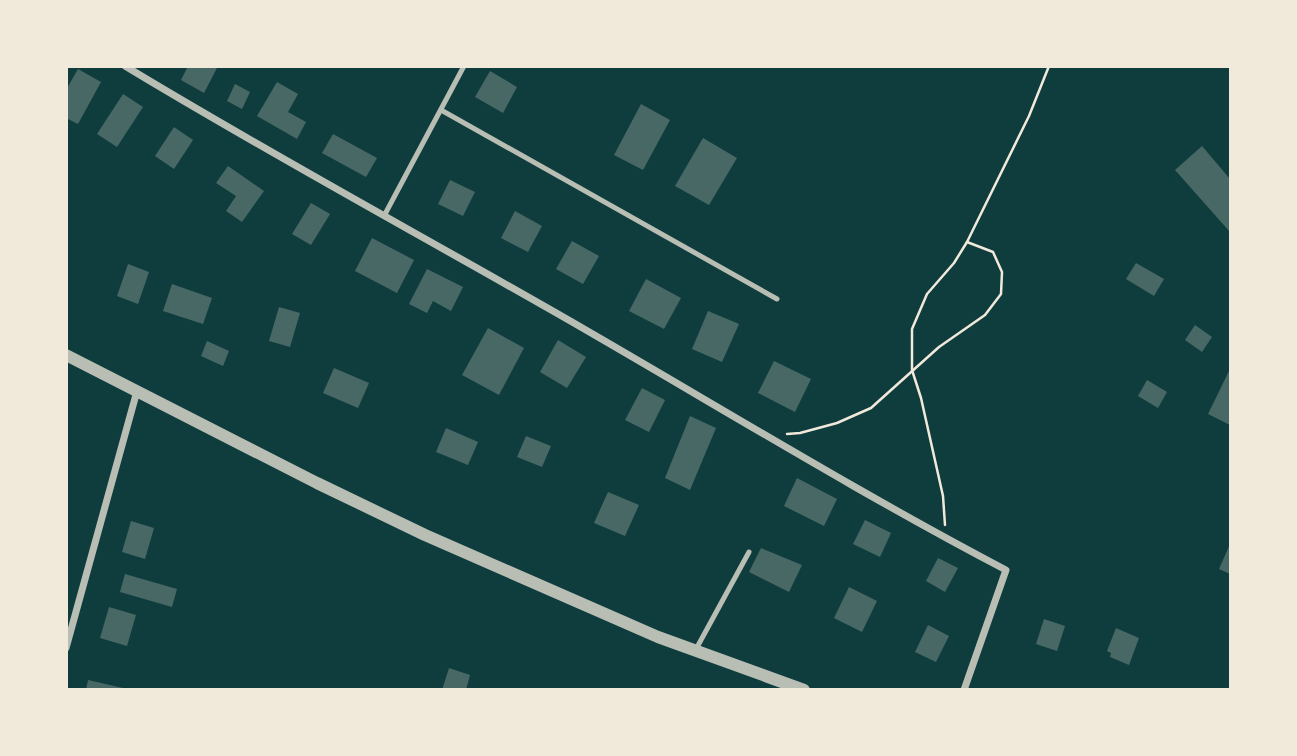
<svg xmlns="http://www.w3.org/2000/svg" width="1297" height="756" font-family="Raleway,sans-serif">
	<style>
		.building { fill: #486865 }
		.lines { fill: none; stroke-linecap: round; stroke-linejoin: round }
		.path { stroke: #f1e9da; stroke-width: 2.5 }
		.service { stroke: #b8beb3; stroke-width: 5 }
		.minor { stroke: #b8beb3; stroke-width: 7 }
		.tertiary { stroke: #b8beb3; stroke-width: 12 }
	</style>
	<rect width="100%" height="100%" fill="#0f3d3e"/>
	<g class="building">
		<path d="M188 66H218L204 93 181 80Z"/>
		<path d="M78 69 101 82 78 124 66 118V90Z"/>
		<path d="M490 71 517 87 503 113 475 97Z"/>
		<path d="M277 82 298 94 288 112 306 122 297 139 257 116Z"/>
		<path d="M235 84 250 92 242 109 227 101Z"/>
		<path d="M123 94 143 107 117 147 97 134Z"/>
		<path d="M641 104 670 120 643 170 614 155Z"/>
		<path d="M174 127 193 140 174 169 155 156Z"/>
		<path d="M333 134 377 158 366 177 322 153Z"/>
		<path d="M703 138 737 158 709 205 675 186Z"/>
		<path d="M1202 146 1230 179V232L1175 170Z"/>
		<path d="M228 166 264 191 242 222 226 211 236 196 216 183Z"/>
		<path d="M450 180 475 192 463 216 438 204Z"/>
		<path d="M311 203 330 214 311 245 292 234Z"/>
		<path d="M515 211 542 226 528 252 501 238Z"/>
		<path d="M372 238 414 260 397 293 355 271Z"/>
		<path d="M572 241 599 256 583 284 556 269Z"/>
		<path d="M1136 263 1164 279 1154 296 1126 279Z"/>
		<path d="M128 264 149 272 138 304 117 296Z"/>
		<path d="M427 269 463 287 451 311 433 301 427 313 409 304Z"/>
		<path d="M646 279 681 298 664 329 629 311Z"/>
		<path d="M172 284 212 298 203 324 163 311Z"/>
		<path d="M279 307 300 313 290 347 269 341Z"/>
		<path d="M708 311 739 324 722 362 692 349Z"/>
		<path d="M1195 325 1212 337 1202 352 1185 340Z"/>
		<path d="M488 328 524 348 499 395 462 375Z"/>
		<path d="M558 340 586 357 567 388 540 372Z"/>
		<path d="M207 341 229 351 223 366 201 356Z"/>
		<path d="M774 361 811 379 795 412 758 393Z"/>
		<path d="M334 368 369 383 358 408 323 393Z"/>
		<path d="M1230 369V425L1208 414Z"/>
		<path d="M1147 380 1167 392 1158 408 1138 396Z"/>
		<path d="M642 388 665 400 649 432 625 420Z"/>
		<path d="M690 416 716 428 690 490 665 478Z"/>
		<path d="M446 428 478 442 468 465 436 452Z"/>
		<path d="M526 436 551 446 542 467 517 457Z"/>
		<path d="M797 478 837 499 824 526 784 506Z"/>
		<path d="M608 492 639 505 625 536 594 523Z"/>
		<path d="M865 520 891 533 880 557 853 544Z"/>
		<path d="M131 521 154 528 145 559 122 552Z"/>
		<path d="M1230 544V574L1219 569Z"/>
		<path d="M761 548 802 565 789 592 749 572Z"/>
		<path d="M938 558 958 568 945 592 926 581Z"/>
		<path d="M125 574 177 589 172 607 120 592Z"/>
		<path d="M849 587 877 601 862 632 834 618Z"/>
		<path d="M109 607 136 615 127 646 100 638Z"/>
		<path d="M1044 619 1065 626 1057 651 1036 644Z"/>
		<path d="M928 625 949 636 936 662 915 652Z"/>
		<path d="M1116 628 1139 638 1129 665 1110 657 1111 653 1107 651Z"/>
		<path d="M449 668 470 675 466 690H442Z"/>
		<path d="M88 680 123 688V690H86Z"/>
	</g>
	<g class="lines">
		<g class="path">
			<path d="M787 434 800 433 837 423 871 408 939 347 985 315 1001 294 1002 272 993 252 967 242 1029 116 1049 66"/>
			<path d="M945 525 943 496 921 398 912 370V329L927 294 954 263 967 242"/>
		</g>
		<g class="service">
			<path d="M441 110 777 299"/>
			<path d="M384 216 464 66"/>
			<path d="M695 651 749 552"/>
		</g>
		<g class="minor">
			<path d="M125 66C275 157 428 239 579 326 721 408 861 494 1006 570L964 690"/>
			<path d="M66 648 137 391"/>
		</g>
		<path class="tertiary" d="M66 355 317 483 425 535 658 637 804 690"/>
	</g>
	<rect width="1297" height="756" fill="none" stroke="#f1e9da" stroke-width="136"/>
</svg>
